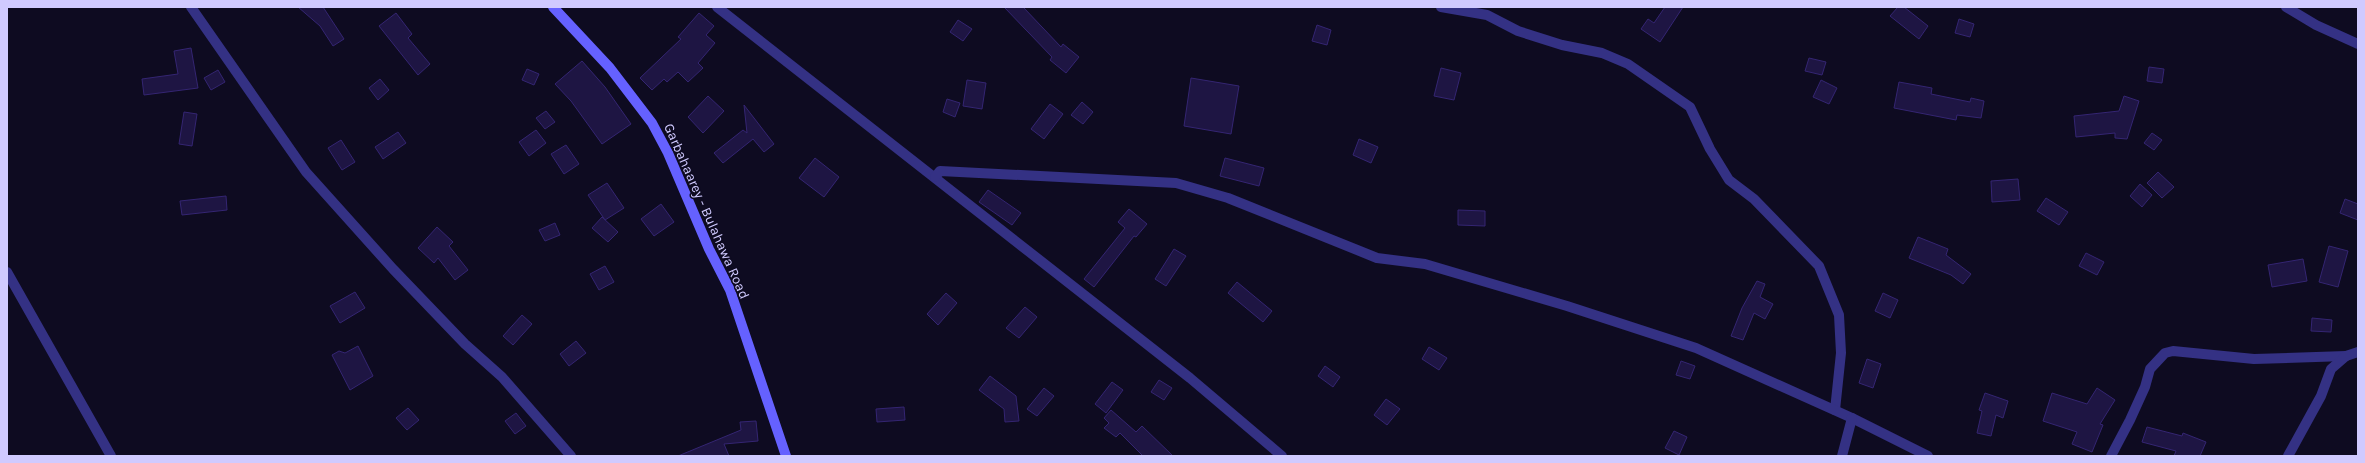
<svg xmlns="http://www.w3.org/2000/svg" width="2365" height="463" font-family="Karla,sans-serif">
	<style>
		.building { fill: #1e1543; stroke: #342572 }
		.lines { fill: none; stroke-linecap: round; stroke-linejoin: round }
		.minor { stroke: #343184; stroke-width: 10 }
		.secondary { stroke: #6561ff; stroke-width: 10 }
		.labels { text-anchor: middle; stroke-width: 3; stroke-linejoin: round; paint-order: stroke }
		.street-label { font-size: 14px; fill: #d0caff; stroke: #0e0b21 }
	</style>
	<rect width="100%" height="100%" fill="#0e0b21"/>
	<g class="building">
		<path d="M298 7H323L344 39 333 46 320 26Z"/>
		<path d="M1004 7H1023L1061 47 1063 44 1079 57 1066 73 1050 60 1052 57Z"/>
		<path d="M1665 7H1683L1660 42 1641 29 1648 19 1654 23Z"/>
		<path d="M1898 7H1904L1928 26 1919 39 1890 16Z"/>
		<path d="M396 13 412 34 408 38 430 64 418 75 379 26Z"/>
		<path d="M699 13 714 26 706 35 715 43 698 63 703 68 688 82 678 72 667 82 664 79 652 90 640 78 681 39 678 37Z"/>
		<path d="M1959 19 1974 24 1970 37 1955 33Z"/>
		<path d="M958 20 972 29 963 41 950 32Z"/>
		<path d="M1317 25 1331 30 1327 45 1312 41Z"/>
		<path d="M191 48 198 88 144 95 142 79 178 74 174 51Z"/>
		<path d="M1809 58 1826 62 1822 75 1805 71Z"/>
		<path d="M582 61 605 87 631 124 602 144 571 101 555 84Z"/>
		<path d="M2149 67 2164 69 2162 83 2147 81Z"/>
		<path d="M1441 68 1461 73 1454 100 1434 96Z"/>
		<path d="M527 69 539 74 534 85 522 80Z"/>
		<path d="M218 70 225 82 211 90 204 78Z"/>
		<path d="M1191 78 1239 86 1231 134 1184 126Z"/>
		<path d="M380 79 389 90 378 100 369 88Z"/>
		<path d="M967 80 986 83 982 109 963 106Z"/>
		<path d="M1821 80 1837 88 1829 104 1813 97Z"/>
		<path d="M1899 82 1932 88 1931 94 1970 102 1971 98 1984 101 1981 118 1957 115 1956 120 1894 108Z"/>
		<path d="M708 96 724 111 703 133 688 117Z"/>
		<path d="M2124 96 2139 101 2127 139 2115 138V133L2076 137 2074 116 2119 111Z"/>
		<path d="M947 99 960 103 955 117 943 112Z"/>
		<path d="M1082 102 1093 112 1083 124 1071 115Z"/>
		<path d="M1050 104 1063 114 1044 139 1031 129Z"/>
		<path d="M744 105 774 144 764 152 753 139 723 163 714 153 743 130 747 133Z"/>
		<path d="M546 111 555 122 545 129 536 118Z"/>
		<path d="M184 112 197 114 192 146 179 144Z"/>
		<path d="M536 130 546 143 529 156 519 142Z"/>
		<path d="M398 132 406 143 383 159 375 147Z"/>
		<path d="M2152 133 2162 140 2154 150 2144 143Z"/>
		<path d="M1359 139 1378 147 1371 163 1353 155Z"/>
		<path d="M341 140 355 162 342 170 328 148Z"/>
		<path d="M566 145 579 164 564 174 551 154Z"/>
		<path d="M815 158 839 177 824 197 799 178Z"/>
		<path d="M1225 158 1264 168 1259 186 1220 176Z"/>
		<path d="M2158 172 2174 187 2162 198 2147 183Z"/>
		<path d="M2018 179 2020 200 1992 202 1991 181Z"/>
		<path d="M607 183 624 208 605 220 588 195Z"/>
		<path d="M2140 184 2152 195 2142 207 2130 196Z"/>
		<path d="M988 190 1021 213 1012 225 979 202Z"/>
		<path d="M226 196 227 210 182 215 180 201Z"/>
		<path d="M2046 198 2068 212 2059 225 2037 211Z"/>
		<path d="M2345 199 2358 204V220L2340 213Z"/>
		<path d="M661 204 674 222 654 236 641 219Z"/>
		<path d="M1129 209 1147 224 1136 237 1134 236 1094 287 1084 279 1125 228 1118 222Z"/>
		<path d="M1458 210 1485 211V226L1458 225Z"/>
		<path d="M602 217 618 232 608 242 592 228Z"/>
		<path d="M555 223 560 235 545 241 539 230Z"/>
		<path d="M437 227 453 242 449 246 468 270 455 280 438 258 434 263 418 248Z"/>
		<path d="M1918 237 1948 249 1946 255 1971 274 1963 284 1951 275 1909 258Z"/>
		<path d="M2329 246 2348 251 2338 287 2319 282Z"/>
		<path d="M1174 249 1186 256 1166 286 1155 279Z"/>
		<path d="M2086 253 2104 262 2097 275 2079 266Z"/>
		<path d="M2303 259 2307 281 2272 287 2268 265Z"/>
		<path d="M605 266 614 282 599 290 590 274Z"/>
		<path d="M1757 281 1765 284 1760 297 1773 304 1765 319 1754 313 1743 340 1731 336 1742 308Z"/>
		<path d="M1237 282 1272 311 1263 322 1228 293Z"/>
		<path d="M355 292 365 308 340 323 330 306Z"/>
		<path d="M946 293 957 303 938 325 927 314Z"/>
		<path d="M1883 293 1898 300 1890 318 1875 311Z"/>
		<path d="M1025 307 1037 317 1019 338 1006 328Z"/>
		<path d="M522 315 532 324 513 345 503 336Z"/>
		<path d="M2312 318 2332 320 2331 332 2311 331Z"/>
		<path d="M576 341 586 353 569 366 560 354Z"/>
		<path d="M358 346 373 376 350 390 332 355 339 351 345 353Z"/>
		<path d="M1429 347 1447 358 1439 370 1422 359Z"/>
		<path d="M1867 359 1881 364 1873 388 1859 383Z"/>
		<path d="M1681 361 1695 366 1690 379 1676 375Z"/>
		<path d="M1325 366 1340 377 1333 387 1318 376Z"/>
		<path d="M990 376 1016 396 1019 421 1005 422 1004 409 979 390Z"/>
		<path d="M1159 380 1172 388 1164 400 1151 392Z"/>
		<path d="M1112 382 1123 390 1106 413 1095 404Z"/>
		<path d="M1044 388 1054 396 1037 416 1027 409Z"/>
		<path d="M2097 388 2115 400 2100 424 2103 425 2092 452 2072 444 2077 432 2043 421 2052 393 2087 404Z"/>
		<path d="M1985 393 2008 401 2003 418 1996 415 1991 436 1977 433 1982 411 1979 410Z"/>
		<path d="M1386 399 1400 409 1387 425 1374 415Z"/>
		<path d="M904 407 905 420 877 422 876 409Z"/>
		<path d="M408 408 419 420 407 430 396 418Z"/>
		<path d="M1111 410 1136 432 1142 426 1173 456H1143L1120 433 1116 437 1104 428 1109 423 1104 418Z"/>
		<path d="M516 413 526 426 515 434 505 421Z"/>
		<path d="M756 421 758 441 724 444 729 456H678L741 430 740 422Z"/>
		<path d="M2147 427 2182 436 2183 433 2206 442 2200 456H2174L2176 451 2142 442Z"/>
		<path d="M1674 431 1687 437 1679 455 1665 448Z"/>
	</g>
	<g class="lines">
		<g class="minor">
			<path d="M191 7 306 172 393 269 465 344 502 377 571 456"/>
			<path d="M717 7 1190 378 1282 456"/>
			<path d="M1441 7 1487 15 1518 31 1562 45 1602 53 1628 64 1690 107 1710 149 1729 180 1754 199 1819 266 1839 315 1841 353 1835 410"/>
			<path d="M2286 7 2316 25 2358 44"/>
			<path d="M935 177 940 171 1176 183 1228 198 1377 258 1425 264 1567 306 1696 348 1852 418 1928 456"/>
			<path d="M7 272 111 456"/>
			<path d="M1842 456 1852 418"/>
			<path d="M2111 456 2130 420 2145 387 2150 369 2165 353 2173 351 2254 359 2346 356"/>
			<path d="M2288 456 2321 396 2331 369 2346 356 2358 352"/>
		</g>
		<path class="secondary" d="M553 7 610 68 652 123 668 153 709 249 730 290 786 456"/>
	</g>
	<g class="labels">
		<g class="street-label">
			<text transform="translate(707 211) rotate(66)" y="5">Garbahaarey - Bulahawa Road</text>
		</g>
	</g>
	<rect width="2365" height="463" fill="none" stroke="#d0caff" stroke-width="16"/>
</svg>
